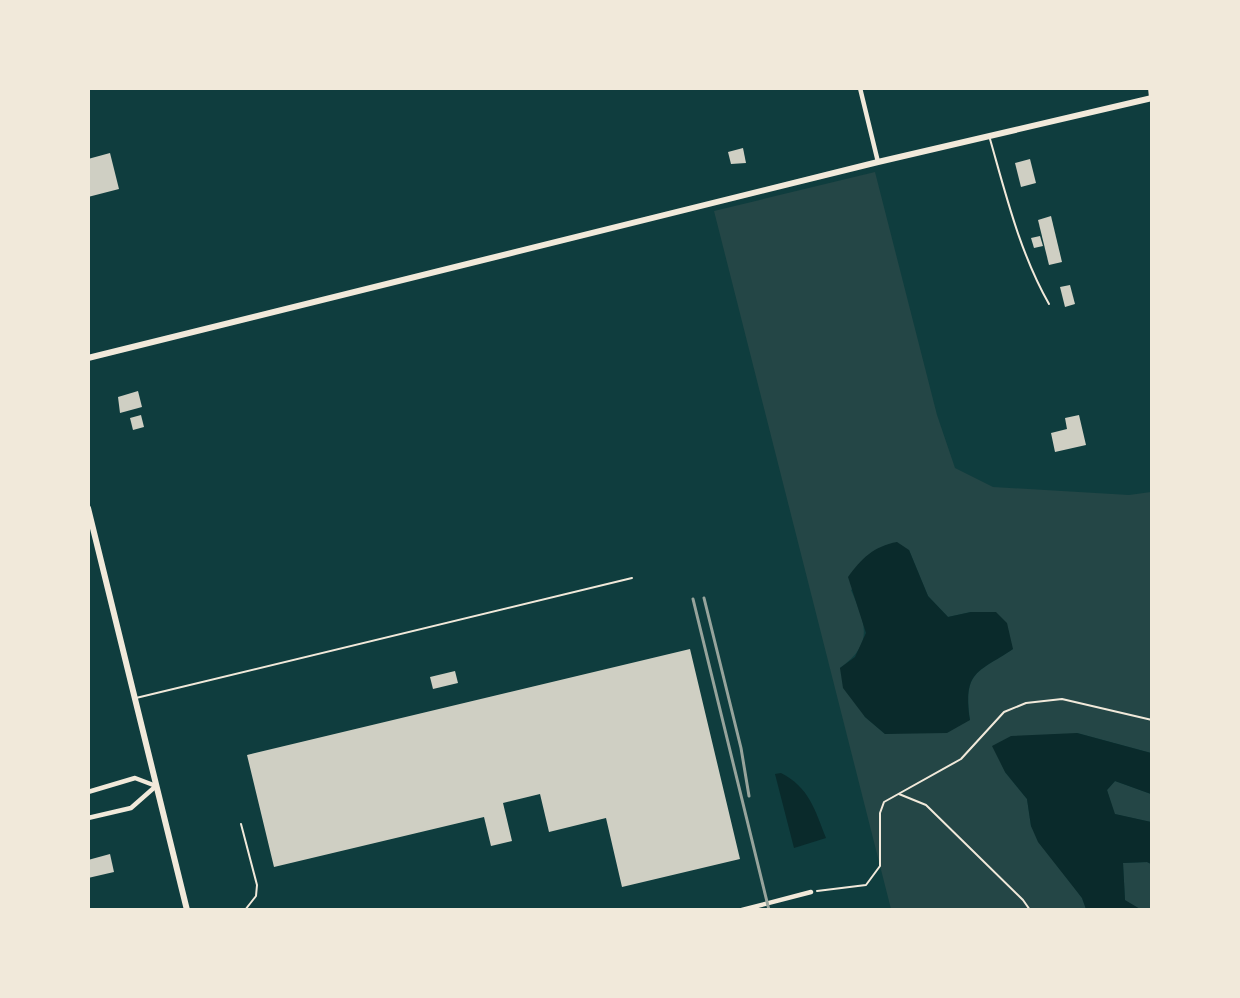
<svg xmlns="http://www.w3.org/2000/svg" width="1240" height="998" font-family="'Alegreya Sans',sans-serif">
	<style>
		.green { fill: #244646; fill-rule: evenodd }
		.water { fill: #0a2a2b }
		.building { fill: #cfcfc3 }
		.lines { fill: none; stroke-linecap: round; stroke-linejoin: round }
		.path { stroke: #f1e9da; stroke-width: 2 }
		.service { stroke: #f1e9da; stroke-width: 2 }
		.minor { stroke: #f1e9da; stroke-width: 4.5 }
		.tertiary { stroke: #f1e9da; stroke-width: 6 }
		.rail { stroke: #97a49c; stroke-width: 3 }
	</style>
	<rect width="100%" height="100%" fill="#0f3d3e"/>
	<g class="green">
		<path d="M875 172 937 415 955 468 993 487 1129 495 1151 492V753L1077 733 1005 772 1027 799 1031 826 1082 898 1086 909H891L714 211ZM909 550 928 596 948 617 971 612 1013 649C977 673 963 671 970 720L910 732 885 734 865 717 840 668C874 644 866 624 851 590Z"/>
		<path d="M1115 781 1151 794V822L1114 814 1107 790Z"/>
		<path d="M1147 862 1151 864V909H1140L1125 901 1123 863Z"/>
	</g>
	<g class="water">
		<path d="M897 542 909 550 928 596 948 617 971 612H996L1007 623 1013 649C977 673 963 671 970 720L947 733 885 734 865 717 843 688 840 668 855 657 866 633 848 577C861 559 874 546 897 542Z"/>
		<path d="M1077 733 1151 753V794L1115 781 1107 790 1115 814 1151 822V864L1147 862 1123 863 1125 900 1140 909H1086L1082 898 1038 842 1031 826 1027 799 1005 772 992 746 1011 736Z"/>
		<path d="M781 773C809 787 815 810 826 838L794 848 775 774Z"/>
	</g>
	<g class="building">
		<path d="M743 148 746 163 731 164 728 152Z"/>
		<path d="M110 153 119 189 88 197V159Z"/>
		<path d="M1030 159 1036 183 1021 187 1015 163Z"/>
		<path d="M1051 216 1062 262 1049 265 1038 220Z"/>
		<path d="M1040 236 1043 246 1034 248 1031 238Z"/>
		<path d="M1070 285 1075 304 1065 307 1060 287Z"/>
		<path d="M138 391 142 407 120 413 118 397Z"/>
		<path d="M141 415 144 427 133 430 130 418Z"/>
		<path d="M1079 415 1086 445 1055 452 1051 433 1067 429 1065 418Z"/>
		<path d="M690 649 740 859 622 887 606 818 549 832 540 794 503 803 512 841 491 846 484 817 274 867 247 755Z"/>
		<path d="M455 671 458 683 433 689 430 677Z"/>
		<path d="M110 854 114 872 88 878V860Z"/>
	</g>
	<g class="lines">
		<g class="path">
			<path d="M899 794 926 805 1023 900 1030 910"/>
			<path d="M817 891 866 885 880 866V813L884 802 961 759 1004 712 1026 703 1062 699 1152 720"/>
		</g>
		<g class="service">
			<path d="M1149 88 1150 98"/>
			<path d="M990 139C1006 195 1020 253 1049 304"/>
			<path d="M136 698 632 578"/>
			<path d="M241 824 257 885 256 896 245 910"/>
		</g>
		<g class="minor">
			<path d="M860 88 878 162"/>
			<path d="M88 792 135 778 156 786 131 808 88 818"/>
			<path d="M742 910 811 892"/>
		</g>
		<g class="tertiary">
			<path d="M88 358 878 162 1152 98"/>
			<path d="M88 508 187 910"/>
		</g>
		<g class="rail">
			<path d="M704 598 741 748 749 796"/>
			<path d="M693 599 769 910"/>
		</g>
	</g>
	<rect width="1240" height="998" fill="none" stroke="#f1e9da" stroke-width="180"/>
</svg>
